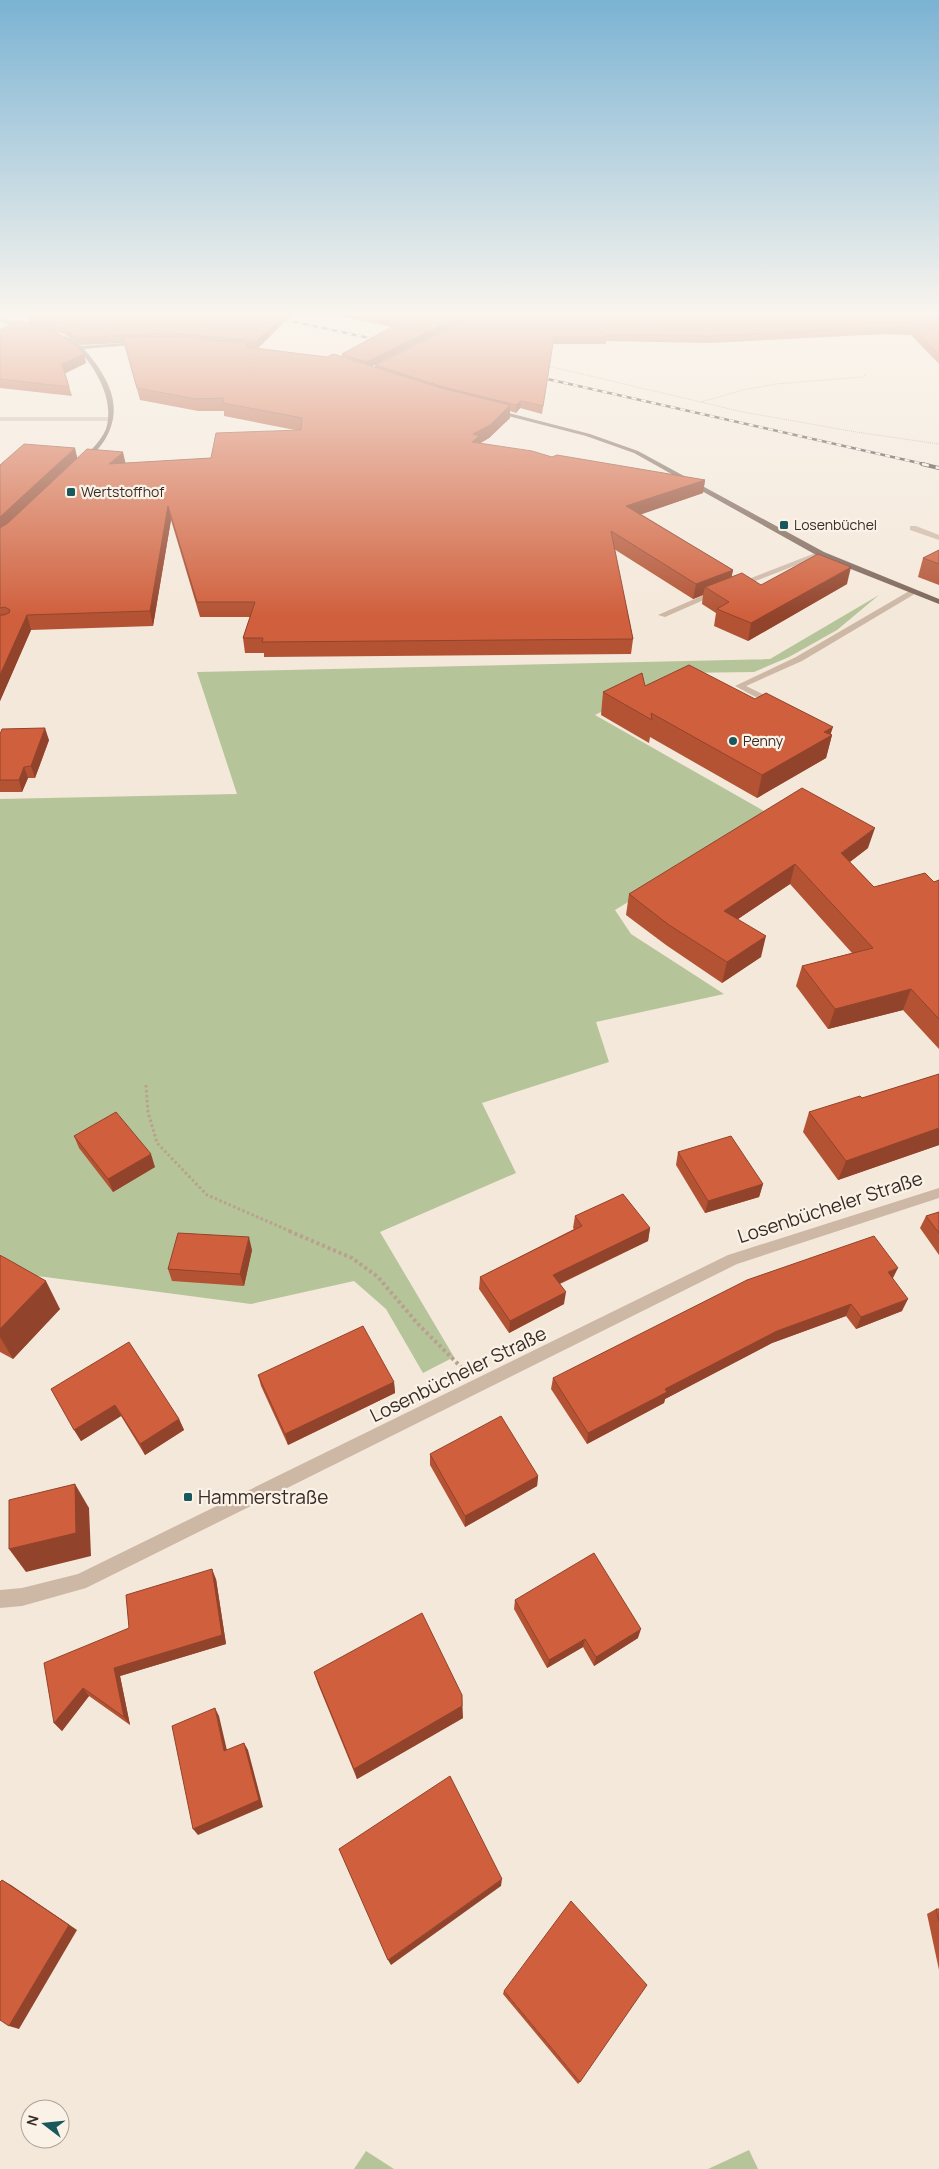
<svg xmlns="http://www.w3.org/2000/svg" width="939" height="2169" font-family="Manrope,sans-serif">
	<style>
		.green { fill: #b6c499 }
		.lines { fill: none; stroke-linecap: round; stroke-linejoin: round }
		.path-far2 { stroke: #b9a18f; stroke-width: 1; stroke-dasharray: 1 1; stroke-linecap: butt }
		.path-far1 { stroke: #b9a18f; stroke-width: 3; stroke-dasharray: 2.5 2.5; stroke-linecap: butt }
		.path { stroke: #b9a18f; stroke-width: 4; stroke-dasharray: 3 3; stroke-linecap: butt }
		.minor { fill: #cdb7a5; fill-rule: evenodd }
		.major { fill: #7b6357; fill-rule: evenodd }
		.rail-far1-casing { stroke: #382c27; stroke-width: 2.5 }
		.rail-casing { stroke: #382c27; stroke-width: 4 }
		.rail-far1 { stroke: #fbf2e7; stroke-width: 2; stroke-dasharray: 5; stroke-linecap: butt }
		.rail { stroke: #fbf2e7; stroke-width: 2.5; stroke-dasharray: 7; stroke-linecap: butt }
		.wall { fill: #b35334 }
		.shaded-wall { fill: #92432b }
		.building { fill: #d0603d; stroke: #92432b }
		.poi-dot { fill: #19595d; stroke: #fbf2e7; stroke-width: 2 }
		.labels { text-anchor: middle; stroke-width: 4.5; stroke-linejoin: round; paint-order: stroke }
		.far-poi-label { font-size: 14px; fill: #382c27; stroke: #fbf2e7; text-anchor: start }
		.near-street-label { font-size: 19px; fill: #382c27; stroke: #fbf2e7 }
		.near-poi-label { font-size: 19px; fill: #382c27; stroke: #fbf2e7; text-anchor: start }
	</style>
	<rect width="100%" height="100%" fill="#f4e8da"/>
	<g class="green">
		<path d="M879 595 837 630 789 657 754 672 679 673 595 715 771 815 615 910 631 934 724 994 596 1022 609 1062 482 1103 516 1173 380 1232 454 1357 423 1373 386 1309 354 1281 251 1304 30 1275 0 1254V799L237 794 197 672 770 659Z"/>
		<path d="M749 2150 758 2169H708Z"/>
		<path d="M366 2151 394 2169H354Z"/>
	</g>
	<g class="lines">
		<g class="path-far2">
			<path d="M548 366 743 412 856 432 939 444"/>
			<path d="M701 402 743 390 776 384 863 377 867 373"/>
		</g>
		<path class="path-far1" d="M146 1085 148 1112 157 1143 207 1195 292 1232"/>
		<path class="path" d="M289 1231 352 1258 378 1277 417 1323 461 1367"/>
		<g class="minor">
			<path d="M15 312H20L15 324H11Z"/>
			<path d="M0 417H111L114 419 111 421H0Z"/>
			<path d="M910 526H916L939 535V540L910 530Z"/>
			<path d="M818 552 825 554 740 587 733 585Z"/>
			<path d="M715 590 722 592 665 617 658 615Z"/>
			<path d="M911 590 918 592 802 661 746 686 771 698V702H765L735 686 796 657Z"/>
			<path d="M939 1188V1198L737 1264 86 1588 22 1606 0 1608V1590L22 1588 78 1574 728 1255Z"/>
		</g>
		<g class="major">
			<path d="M0 318 31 326 32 327 29 329 0 322Z"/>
			<path d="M51 331 72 339 81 346 140 342 143 344 84 349C120 390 127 425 85 463L80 462C89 451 100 443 106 429 116 400 93 360 70 343 64 339 56 337 49 334Z"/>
			<path d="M494 409 590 434 638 451 824 552 939 599V604L818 556 634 453 586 436 492 412Z"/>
		</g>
		<defs>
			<g id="rail-far1">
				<path d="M249 312 383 341"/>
				<path d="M534 376 928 465"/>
			</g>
			<path id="rail" d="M922 464 939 468"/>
		</defs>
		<use href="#rail-far1" class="rail-far1-casing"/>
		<use href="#rail" class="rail-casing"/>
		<use href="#rail-far1" class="rail-far1"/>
		<use href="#rail" class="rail"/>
	</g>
	<g class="wall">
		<path d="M36 312H294L258 348 327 357 342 356V354L392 327 318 312H482L372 366 375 367V365L484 312H939V364L911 335 885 334 710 343 606 341V344H553L542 414 520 408 516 413 510 411V418L489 438 480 443 552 457 705 480 703 493 641 514 733 570 731 577 761 585 847 584 748 641 714 626 716 613 702 604 703 595 693 599 614 549 633 639 631 654 264 657V653H245L243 638 250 617H200L171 520 153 626 31 630 0 701V465L77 458 125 463 211 458 300 431 224 416V411H198L140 400 124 343 80 345 64 334 55 331 86 363 65 373 72 396 0 388V330L29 323 28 317Z"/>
		<path d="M939 550V585L918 577 923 558Z"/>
		<path d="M645 686 755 699 832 735 826 758 757 798 650 737 649 743 601 715 603 692Z"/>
		<path d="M0 734 49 740 35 778H28L22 792H0Z"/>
		<path d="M868 848 850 862 874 887 934 882 939 880V1049L903 1010 828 1029 796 986 802 966 852 953 790 884 738 919 761 957 722 983 666 945 626 915 629 894Z"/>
		<path d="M939 1074V1145L838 1180 803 1132 809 1112 862 1098Z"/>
		<path d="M74 1136 155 1167 113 1192 79 1148Z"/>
		<path d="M678 1152 763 1184 759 1197 705 1213 676 1165Z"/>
		<path d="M939 1212V1255L920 1228 926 1216Z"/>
		<path d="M575 1216 650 1228 648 1241 560 1284 564 1304 509 1333 479 1289 480 1277 574 1229 573 1228Z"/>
		<path d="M252 1250 244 1286 172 1281 168 1269Z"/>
		<path d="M0 1255 60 1309 13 1359 0 1352Z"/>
		<path d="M893 1279 902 1311 856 1329 846 1316 772 1343 665 1399 664 1403 587 1444 551 1389 553 1378Z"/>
		<path d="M258 1375 394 1382 395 1393 288 1445 261 1386Z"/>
		<path d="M51 1389 179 1419 184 1430 145 1455 121 1416 81 1441Z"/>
		<path d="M430 1454 538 1476 537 1486 465 1527 430 1465Z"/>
		<path d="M216 1579 226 1644 120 1676 130 1725 89 1696 62 1731 54 1723 129 1628Z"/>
		<path d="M515 1600 638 1638 594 1666 583 1647 547 1668 514 1609Z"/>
		<path d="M314 1672 463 1718 357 1779 318 1684Z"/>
		<path d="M936 1909H939V1970L927 1914Z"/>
		<path d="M504 1991 580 2082 578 2084 503 1994Z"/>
	</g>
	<g class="shaded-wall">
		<path d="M286 312H294L258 348 257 341Z"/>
		<path d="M468 312H482L366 369V362Z"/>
		<path d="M84 354 86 363 64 374 62 364Z"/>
		<path d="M521 401 520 408 516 413V405Z"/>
		<path d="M510 405V418L489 438 479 444 472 455 473 434Z"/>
		<path d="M75 448 78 461 0 534V517Z"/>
		<path d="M123 452 126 465 109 464Z"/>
		<path d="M705 480 703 493 625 520 626 506Z"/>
		<path d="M168 506 171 520 153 626 150 611Z"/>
		<path d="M851 567 847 584 748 641 751 623Z"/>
		<path d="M733 570 730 585 705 587 703 595 693 599 696 584Z"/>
		<path d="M27 615 31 630 0 701V675Z"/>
		<path d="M833 727 830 736 832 735 826 758 757 798 762 775 824 732Z"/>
		<path d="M45 728 49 740 35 778 31 766Z"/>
		<path d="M24 767 28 778 22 792 19 780Z"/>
		<path d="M875 828 868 848 835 873 841 853Z"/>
		<path d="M795 864 790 884 720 931 724 911Z"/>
		<path d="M766 936 761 957 722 983 727 962Z"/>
		<path d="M911 989 903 1010 828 1029 835 1009Z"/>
		<path d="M939 1128V1145L838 1180 846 1161Z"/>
		<path d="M151 1154 155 1167 113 1192 108 1179Z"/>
		<path d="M763 1184 759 1197 705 1213 708 1201Z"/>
		<path d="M650 1228 648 1241 552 1287 553 1275Z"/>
		<path d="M249 1237 252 1250 244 1286 240 1274Z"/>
		<path d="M898 1268 892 1280 888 1272Z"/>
		<path d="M46 1281 60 1309 13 1359 0 1337V1329Z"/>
		<path d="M566 1292 564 1304 509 1333 510 1321Z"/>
		<path d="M908 1299 902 1311 856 1329 861 1317Z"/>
		<path d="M851 1304 846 1316 772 1343 665 1399 664 1403 587 1444 588 1433 665 1389 777 1331Z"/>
		<path d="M394 1382 395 1393 288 1445 285 1434Z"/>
		<path d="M115 1405 121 1416 81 1441 74 1430Z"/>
		<path d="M179 1419 184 1430 145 1455 140 1444Z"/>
		<path d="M538 1476 537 1486 465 1527V1516Z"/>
		<path d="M75 1484 89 1508 91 1556 26 1572 9 1549Z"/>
		<path d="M212 1569 216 1579 226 1644 120 1676 130 1725 124 1717 114 1668Z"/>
		<path d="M641 1629 638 1638 594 1666 596 1657Z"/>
		<path d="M585 1639 583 1647 547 1668 549 1660Z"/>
		<path d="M83 1688 89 1696 62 1731 54 1723Z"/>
		<path d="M462 1695 463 1718 357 1779 354 1769Z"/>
		<path d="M215 1708 219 1716 229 1759 224 1751Z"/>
		<path d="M244 1743 248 1750 263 1807 198 1835 193 1829Z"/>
		<path d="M502 1879 501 1886 391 1965 388 1960Z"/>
		<path d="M2 1880 11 1885 77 1930 19 2029 9 2026Z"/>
	</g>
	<g class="building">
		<path d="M36 312H286L257 341 169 333 78 338 62 328 28 317Z"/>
		<path d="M352 312H468L366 362 342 354 401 322Z"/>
		<path d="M484 312H939V355L913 328 886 327 711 336 606 335 607 337H554L543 406 521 401 516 405 443 387 375 365Z"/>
		<path d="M18 320 54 331 76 345 84 354 62 364 69 387 0 379V330Z"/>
		<path d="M168 336 249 343 245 347 327 357 333 354 337 355 438 387 510 405 490 425 473 434 479 436 472 442 532 451 552 457 557 455 705 480 626 506 733 570 696 584 611 531 633 639 262 642 263 638H243L255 602H197L168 506 150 611 27 615 0 675V615H4L9 613 10 610 5 607 0 608V528L8 523 87 449 123 452 109 464 211 458 216 433 301 430 302 418 223 403 224 398 196 399 137 388 123 338Z"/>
		<path d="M24 444 75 448 0 517V465Z"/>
		<path d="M939 550V564L923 558Z"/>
		<path d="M818 554 851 567 751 623 717 609 729 602 705 587 742 573 761 585Z"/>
		<path d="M689 665 755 699 766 693 833 727 824 732 832 735 762 775 651 713 652 720 603 692 642 673 645 686Z"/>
		<path d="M45 728 31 766 24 767 19 780H0V734L2 729Z"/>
		<path d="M802 788 875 828 841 853 874 887 925 873 934 882 939 880V1019L911 989 835 1009 802 966 873 948 795 864 724 911 766 936 727 962 669 925 629 894Z"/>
		<path d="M939 1074V1128L846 1161 809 1112 860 1096 862 1098Z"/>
		<path d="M116 1112 151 1154 108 1179 74 1136Z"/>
		<path d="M731 1136 763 1184 708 1201 678 1152Z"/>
		<path d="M623 1194 650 1228 553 1275 566 1292 510 1321 480 1277 582 1226 575 1216Z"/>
		<path d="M939 1212V1233L926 1216Z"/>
		<path d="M178 1233 249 1237 240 1274 168 1269Z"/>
		<path d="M874 1236 898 1268 888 1272 908 1299 861 1317 851 1304 777 1331 665 1389 667 1392 588 1433 553 1378 747 1280Z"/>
		<path d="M0 1255 46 1281 0 1329Z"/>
		<path d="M363 1326 394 1382 285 1434 258 1375Z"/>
		<path d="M129 1342 179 1419 140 1444 115 1405 74 1430 51 1389Z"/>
		<path d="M501 1416 538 1476 465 1516 430 1454Z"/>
		<path d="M75 1484 76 1533 9 1549V1500Z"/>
		<path d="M594 1553 641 1629 596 1657 585 1639 549 1660 515 1600Z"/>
		<path d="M212 1569 222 1635 114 1668 124 1717 83 1688 54 1723 44 1663 129 1628 126 1595Z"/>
		<path d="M422 1613 462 1695V1706L354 1769 314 1672Z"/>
		<path d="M215 1708 224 1751 244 1743 259 1800 193 1829 172 1726Z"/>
		<path d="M450 1776 502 1879 388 1960 339 1849Z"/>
		<path d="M2 1880 69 1925 9 2026 0 2020V1882Z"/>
		<path d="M571 1901 647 1985 580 2082 504 1991Z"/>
		<path d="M936 1909H939V1921Z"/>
	</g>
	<linearGradient id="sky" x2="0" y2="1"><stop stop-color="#7bb3d3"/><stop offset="0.51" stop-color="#faf5ee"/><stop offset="1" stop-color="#faf5ee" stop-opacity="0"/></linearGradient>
	<rect width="939" height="616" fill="url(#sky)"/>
	<g class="poi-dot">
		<rect x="66" y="487" width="10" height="10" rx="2.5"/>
		<rect x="779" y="520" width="10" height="10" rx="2.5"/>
		<circle cx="733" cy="741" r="5"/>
		<rect x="183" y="1492" width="10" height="10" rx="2.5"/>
	</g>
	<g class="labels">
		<g class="far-poi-label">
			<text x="81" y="497">Wertstoffhof</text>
			<text x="794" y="530">Losenbüchel</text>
			<text x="743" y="746">Penny</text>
		</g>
		<g class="near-street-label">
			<text transform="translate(830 1207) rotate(-18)" y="7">Losenbücheler Straße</text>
			<text transform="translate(458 1374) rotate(-26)" y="7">Losenbücheler Straße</text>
		</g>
		<g class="near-poi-label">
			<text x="198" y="1504">Hammerstraße</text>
		</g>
	</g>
	<g transform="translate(45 2124) rotate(286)"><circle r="24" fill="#fbf2e7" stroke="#ada39a"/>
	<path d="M0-4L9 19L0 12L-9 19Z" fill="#19595d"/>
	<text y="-8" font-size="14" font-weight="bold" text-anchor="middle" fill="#382c27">N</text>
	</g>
</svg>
